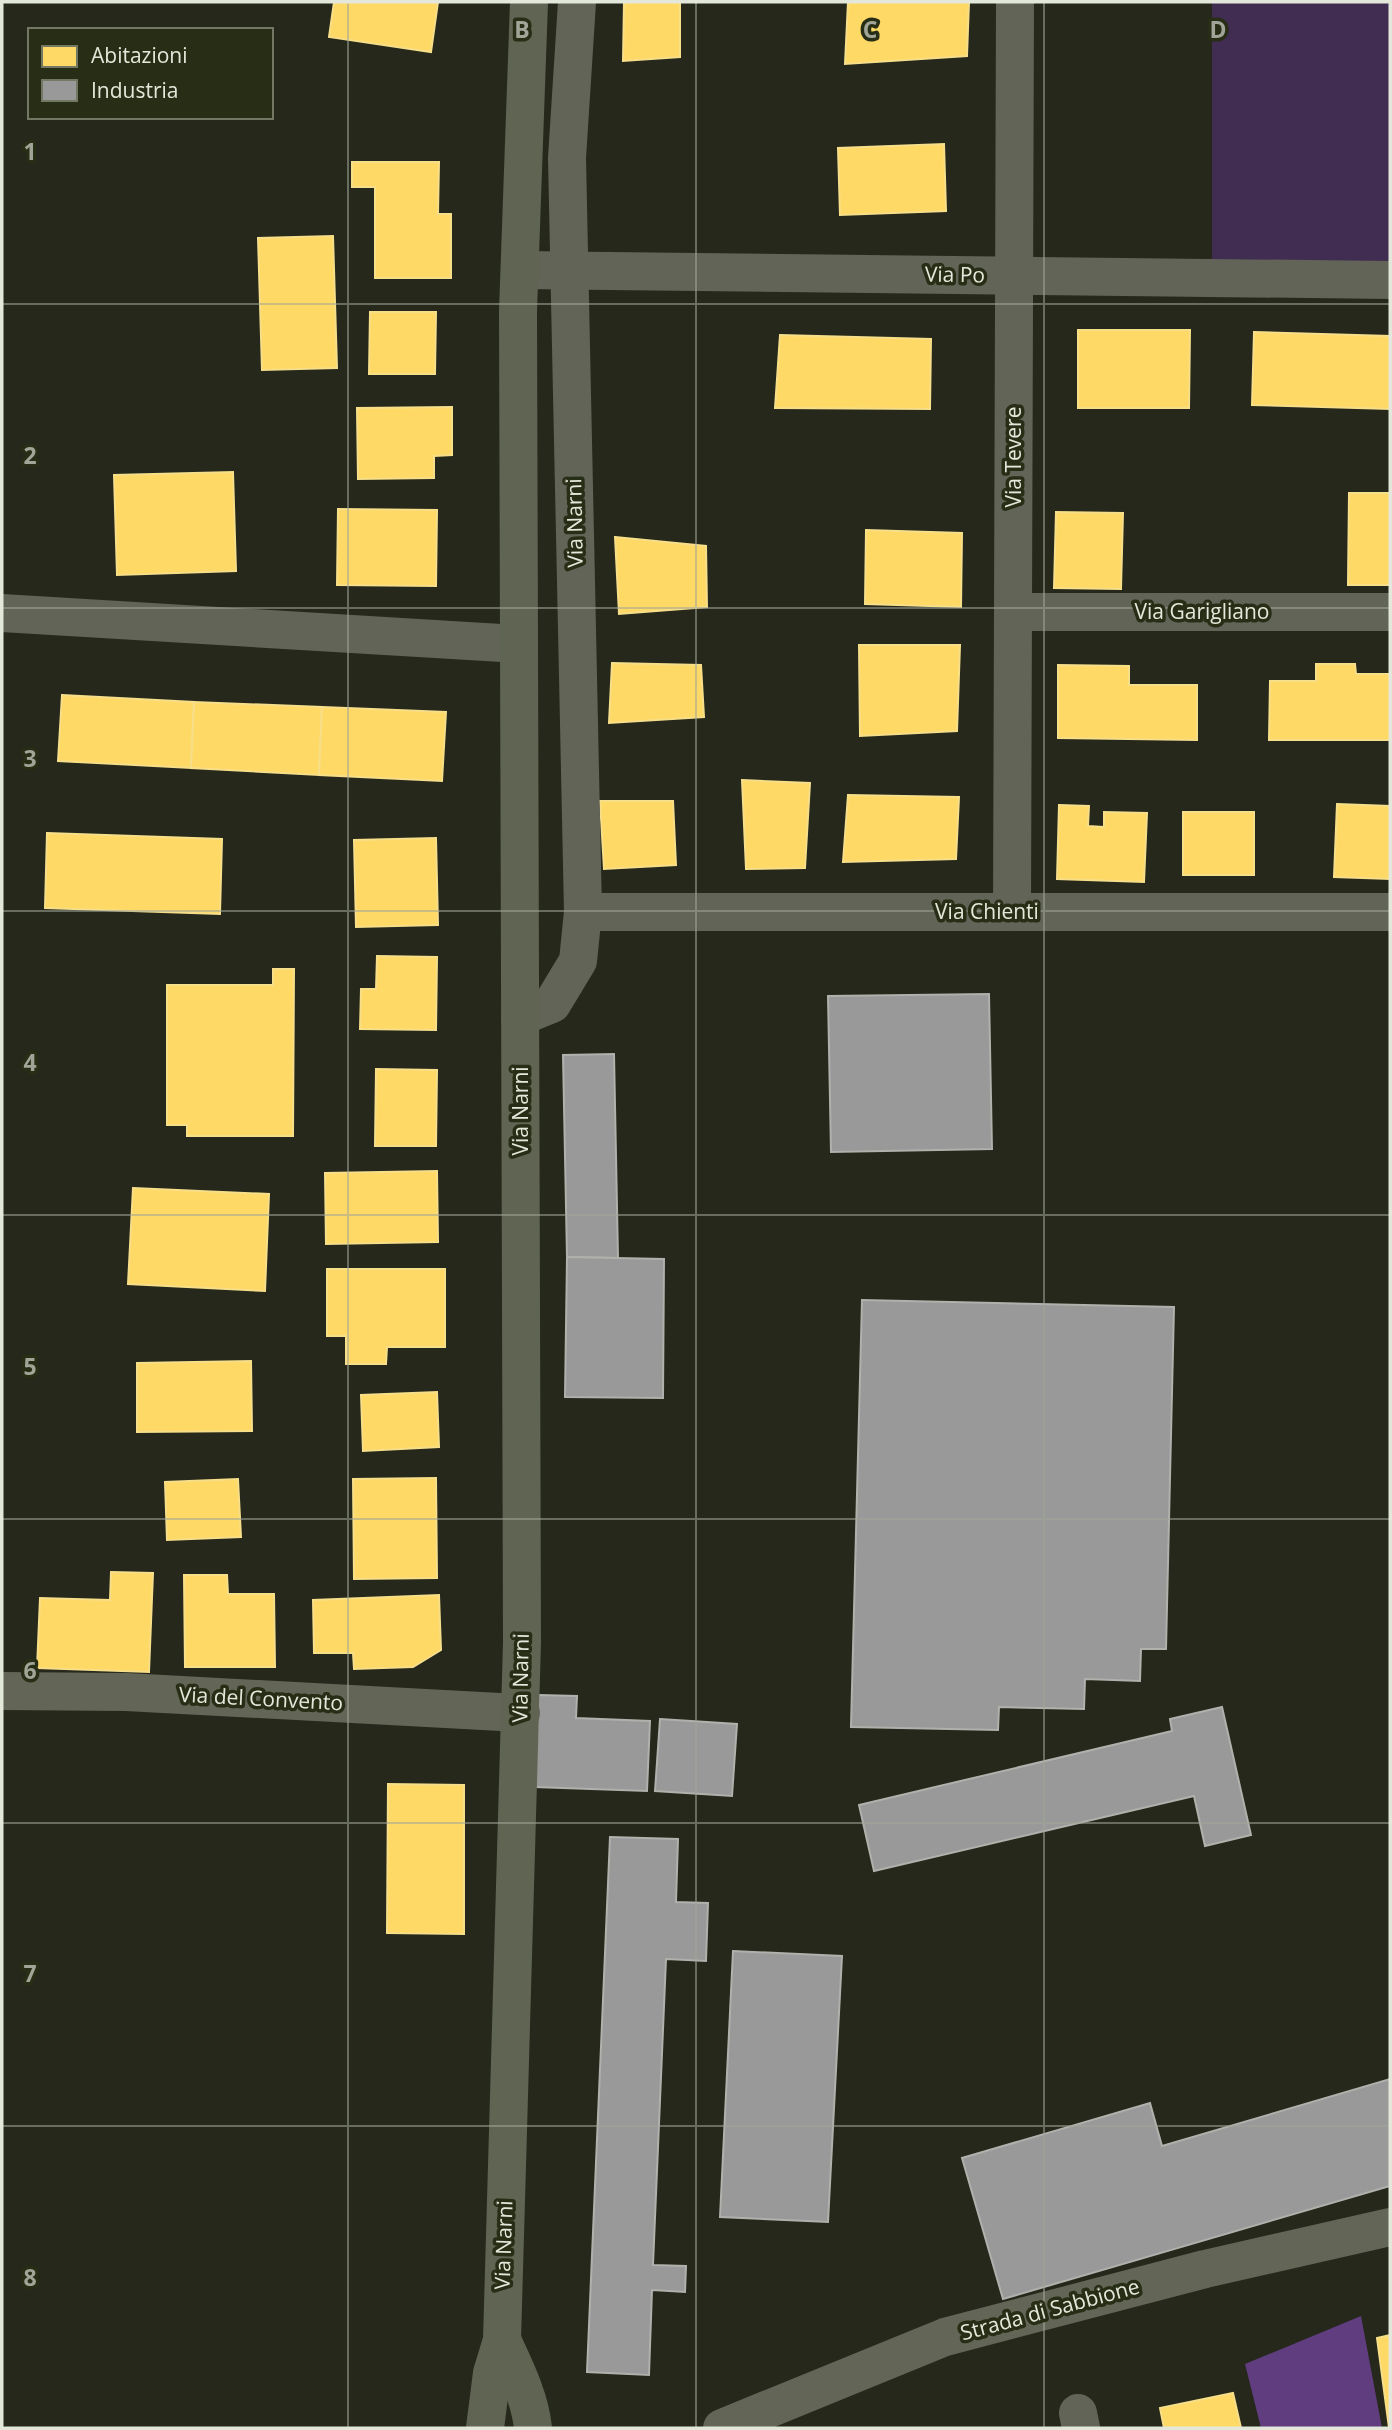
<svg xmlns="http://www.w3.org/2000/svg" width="1392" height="2430" font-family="'Open Sans',sans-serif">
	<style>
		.green { fill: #402d51 }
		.forest { fill: #5f3d7f }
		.homes { fill: #ffd966; stroke: #f7de89; stroke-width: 2 }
		.industry { fill: #999; stroke: #b0b1ac; stroke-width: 2 }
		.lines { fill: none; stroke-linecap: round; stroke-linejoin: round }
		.street { stroke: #616457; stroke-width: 38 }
		.secondary { stroke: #636657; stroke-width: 38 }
		.primary { stroke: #606453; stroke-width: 38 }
		.grid { fill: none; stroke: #a1a597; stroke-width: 2; stroke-opacity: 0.55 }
		.labels { text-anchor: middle; stroke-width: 7; stroke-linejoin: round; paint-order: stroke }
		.street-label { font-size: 21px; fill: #e4e8da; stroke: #282d16 }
		.grid-label { font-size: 23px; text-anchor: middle; font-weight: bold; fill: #a1a597; stroke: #282d16; stroke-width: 7; stroke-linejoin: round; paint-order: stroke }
	</style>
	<rect width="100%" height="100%" fill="#25281b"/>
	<path class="green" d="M1212 2H1390V266L1212 262Z"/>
	<path class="forest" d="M1361 2316 1382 2428H1261L1245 2364Z"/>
	<g class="homes">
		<path d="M334 2H438L431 52 329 37Z"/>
		<path d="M624 2H680V57L623 61Z"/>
		<path d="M848 2H969L967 56 845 64Z"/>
		<path d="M944 144 946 211 840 215 838 148Z"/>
		<path d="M352 162H439L438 214H451V278H375V187H352Z"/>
		<path d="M333 236 337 368 262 370 258 238Z"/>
		<path d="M370 312H436L435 374H369Z"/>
		<path d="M1078 330H1190L1189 408H1078Z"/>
		<path d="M1254 332 1390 336V409L1252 405Z"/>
		<path d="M780 335 931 339 930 409 775 408Z"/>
		<path d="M452 407V455L434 456V478L358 479 357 408Z"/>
		<path d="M233 472 236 571 117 575 114 475Z"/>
		<path d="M1349 493H1390V585H1348Z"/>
		<path d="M338 509 437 510 436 586 337 585Z"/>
		<path d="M1056 512 1123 513 1121 589 1054 588Z"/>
		<path d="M866 530 962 533 961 607 865 604Z"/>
		<path d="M615 537 706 546 707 607 619 614Z"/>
		<path d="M859 645H960L957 731 860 736Z"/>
		<path d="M612 663 701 665 704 717 609 723Z"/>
		<path d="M1316 664H1355L1356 674H1390V740H1269L1270 681H1316Z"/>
		<path d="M1058 665 1129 666V685H1197V740L1058 738Z"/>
		<path d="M62 695 194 702 191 768 58 761Z"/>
		<path d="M194 702 322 707 319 775 191 768Z"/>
		<path d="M322 707 446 712 442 781 319 775Z"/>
		<path d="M742 780 810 783 805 868 746 869Z"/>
		<path d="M848 795 959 797 956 859 843 862Z"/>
		<path d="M600 801H673L676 865 604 869Z"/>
		<path d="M1337 804 1390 806V879L1334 877Z"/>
		<path d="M1059 805 1089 806 1088 826 1104 827V812L1147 813 1144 882 1057 879Z"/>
		<rect x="1183" y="812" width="71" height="63"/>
		<path d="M47 833 222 839 220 914 45 908Z"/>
		<path d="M436 838 438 925 356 927 354 840Z"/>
		<path d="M377 956 437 957 436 1030 360 1029 361 989H376Z"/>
		<path d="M273 969H294L293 1136H187V1125H167V985H273Z"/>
		<path d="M376 1069 437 1070 436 1146H375Z"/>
		<path d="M437 1171 438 1242 326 1244 325 1173Z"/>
		<path d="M133 1188 269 1194 265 1291 128 1284Z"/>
		<path d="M327 1269H445V1347H387L386 1364H346V1336H327Z"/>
		<path d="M251 1361 252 1431 137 1432V1363Z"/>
		<path d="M437 1392 439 1447 363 1451 361 1395Z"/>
		<path d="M436 1478 437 1578 354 1579 353 1479Z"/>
		<path d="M238 1479 241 1537 167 1540 165 1482Z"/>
		<path d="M111 1572 153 1573 149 1672 37 1668 40 1598 110 1600Z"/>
		<path d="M184 1575H227L228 1594H274L275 1667H185Z"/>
		<path d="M439 1595 441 1650 413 1667 354 1669 353 1653H314L313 1600Z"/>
		<path d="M388 1784 464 1785V1934L387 1933Z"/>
		<path d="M1390 2335V2428H1389L1377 2338Z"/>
		<path d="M1233 2393 1241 2428H1164L1160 2408Z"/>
	</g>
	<g class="industry">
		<path d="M989 994 992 1149 831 1152 828 996Z"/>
		<path d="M614 1054 618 1258 567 1257 563 1055Z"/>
		<path d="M567 1257 664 1259 663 1398 565 1397Z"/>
		<path d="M862 1300 1174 1307 1166 1649H1141L1140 1681 1085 1679 1084 1709 999 1707 998 1730 851 1727Z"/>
		<path d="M539 1695 577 1696 576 1718 650 1721 647 1791 535 1787Z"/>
		<path d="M1222 1707 1251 1835 1205 1846 1194 1796 874 1871 859 1805 1172 1731 1170 1719Z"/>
		<path d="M660 1719 737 1724 732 1796 655 1791Z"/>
		<path d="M610 1837 678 1839 676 1902 708 1903 706 1961 666 1959 653 2265 686 2266 685 2292 652 2290 649 2375 587 2372Z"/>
		<path d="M733 1951 842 1956 828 2222 720 2217Z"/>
		<path d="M1390 2079V2186L1003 2299 962 2158 1150 2103 1162 2146Z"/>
	</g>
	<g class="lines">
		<g class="street">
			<path d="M520 270 1390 280"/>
			<path d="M1013 612H1390"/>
			<path d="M2 613 519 644"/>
			<path d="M583 912H1390"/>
			<path d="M1012 912 1015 2"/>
			<path d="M520 1017 552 1004 578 961 583 912 567 158 577 2"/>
			<path d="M1078 2413 1081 2428"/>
		</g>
		<g class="secondary">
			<path d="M2 1691 126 1692 521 1713"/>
			<path d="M722 2428 945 2337 1205 2269 1390 2227"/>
		</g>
		<g class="primary">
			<path d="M502 2340C515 2368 530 2398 533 2428"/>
			<path d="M485 2428 492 2373 502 2340 522 1642 518 311 529 2"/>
		</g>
	</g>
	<path class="grid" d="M348 2V2428M696 2V2428M1044 2V2428M2 304H1390M2 608H1390M2 911H1390M2 1215H1390M2 1519H1390M2 1823H1390M2 2126H1390"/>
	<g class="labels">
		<g class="street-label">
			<text transform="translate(955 275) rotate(1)" y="7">Via Po</text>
			<text transform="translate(1014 457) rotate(-90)" y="7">Via Tevere</text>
			<text transform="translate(575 523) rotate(-91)" y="7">Via Narni</text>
			<text x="1202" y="619">Via Garigliano</text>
			<text x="987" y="919">Via Chienti</text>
			<text transform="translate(521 1111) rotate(-90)" y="7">Via Narni</text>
			<text transform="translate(521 1678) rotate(-89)" y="7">Via Narni</text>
			<text transform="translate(261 1699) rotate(3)" y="7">Via del Convento</text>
			<text transform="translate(504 2245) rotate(-88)" y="7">Via Narni</text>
			<text transform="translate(1050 2310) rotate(-15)" y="7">Strada di Sabbione</text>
		</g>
	</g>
	<g class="grid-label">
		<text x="522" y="38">B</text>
		<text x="870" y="38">C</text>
		<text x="1218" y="38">D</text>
		<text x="30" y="160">1</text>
		<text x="30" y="464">2</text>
		<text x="30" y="767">3</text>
		<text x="30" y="1071">4</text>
		<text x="30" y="1375">5</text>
		<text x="30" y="1679">6</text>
		<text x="30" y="1982">7</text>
		<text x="30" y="2286">8</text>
	</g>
	<rect width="1392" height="2430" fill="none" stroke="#e4e8da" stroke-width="7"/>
	<rect x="28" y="28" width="245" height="91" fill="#282d16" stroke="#737864" stroke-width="2"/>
	<rect x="42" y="46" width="35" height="21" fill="#ffd966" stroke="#737864" stroke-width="2"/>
	<text x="91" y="63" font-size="21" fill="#e4e8da">Abitazioni</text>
	<rect x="42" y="80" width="35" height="21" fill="#999999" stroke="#737864" stroke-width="2"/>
	<text x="91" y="98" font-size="21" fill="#e4e8da">Industria</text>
</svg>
